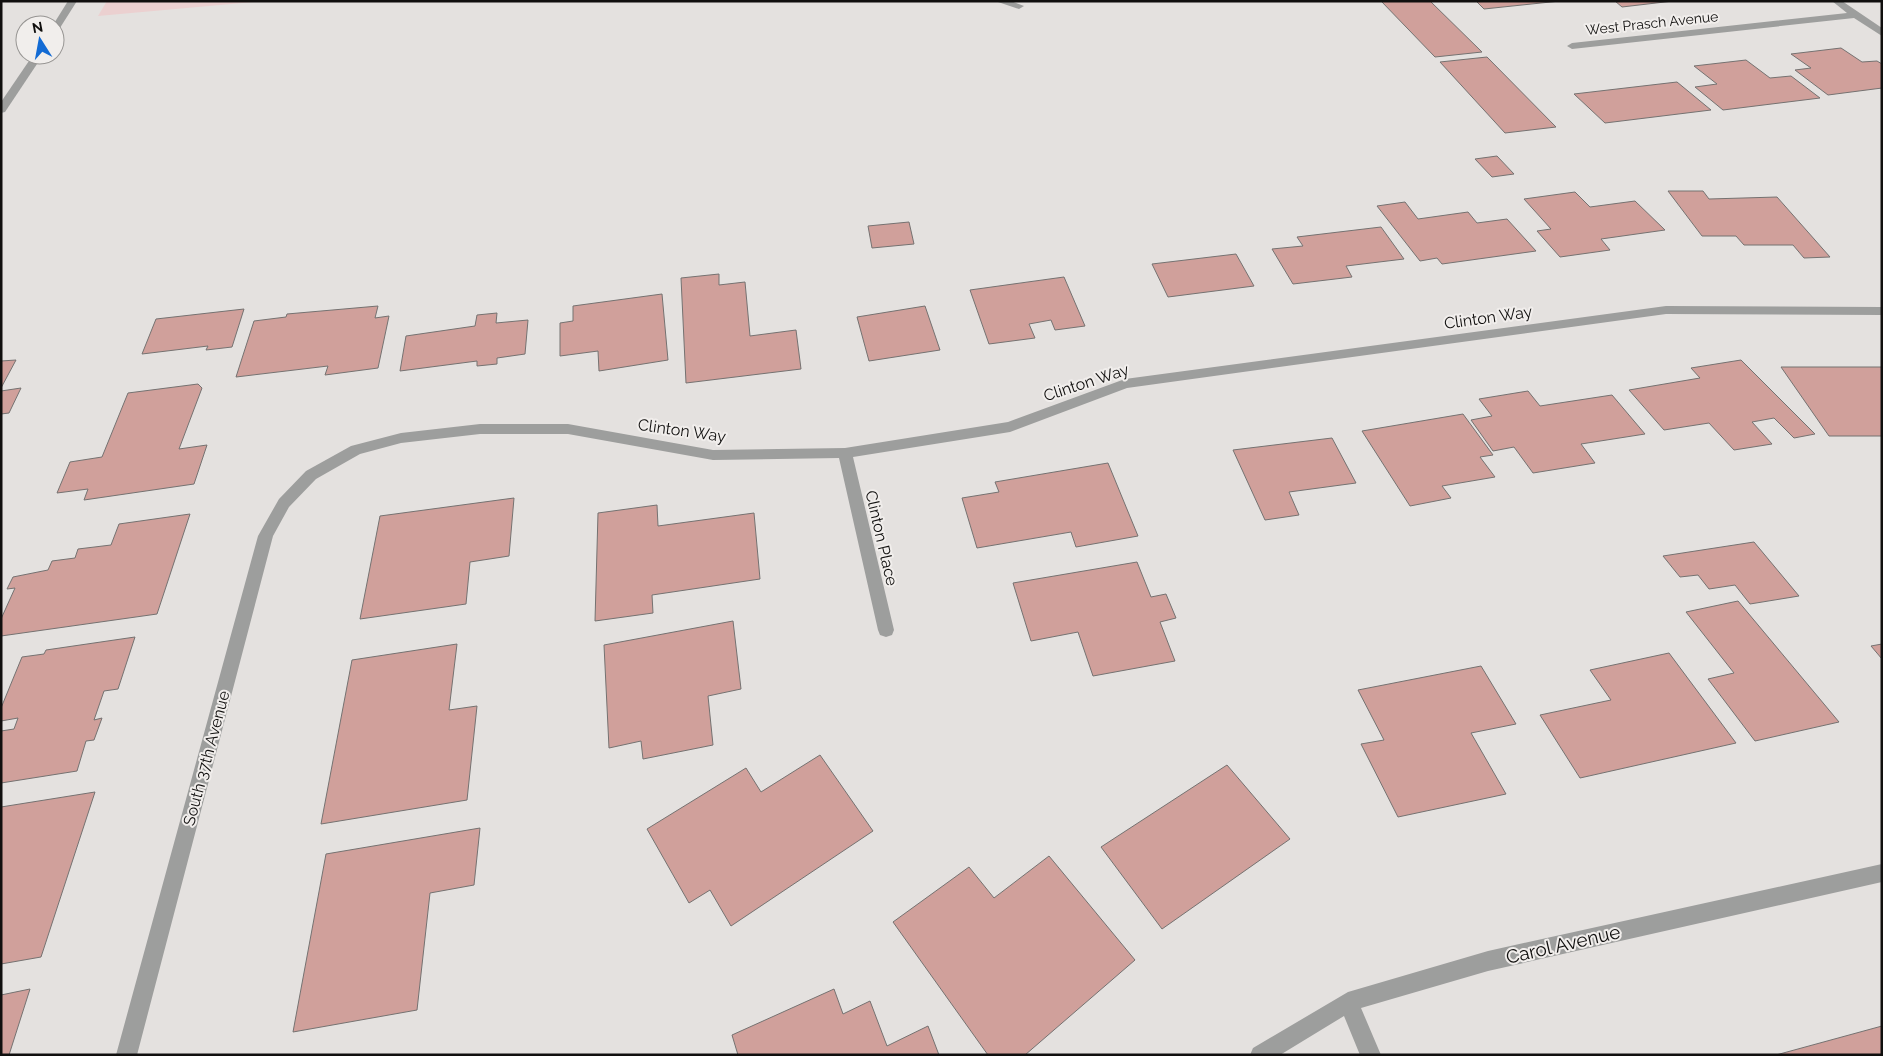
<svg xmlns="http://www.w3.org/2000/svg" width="1883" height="1056" font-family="Raleway,sans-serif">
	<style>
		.commercial { fill: #ebd0d0 }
		.building { fill: #d0a09b; stroke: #757271 }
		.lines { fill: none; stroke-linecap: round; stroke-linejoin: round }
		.lane { fill: #9d9e9d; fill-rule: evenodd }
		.street { fill: #9d9e9d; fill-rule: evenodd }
		.labels { text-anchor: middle; stroke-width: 4; stroke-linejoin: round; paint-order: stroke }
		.far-street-label { font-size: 14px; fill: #100f0e; stroke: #f1eeec }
		.street-label { font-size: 16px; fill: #100f0e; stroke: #f1eeec }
		.near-street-label { font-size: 19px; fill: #100f0e; stroke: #f1eeec }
	</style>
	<rect width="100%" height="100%" fill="#e4e1df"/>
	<path class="commercial" d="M107 1H265L98 16Z"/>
	<g class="building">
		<path d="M1381 1H1430L1482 52 1435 57Z"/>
		<path d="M1476 1H1560L1484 9Z"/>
		<path d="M1615 1H1673L1622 7Z"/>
		<path d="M1841 48 1862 62 1877 61 1882 64V88L1828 95 1795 70 1811 68 1791 54Z"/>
		<path d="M1487 57 1556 127 1505 133 1440 62Z"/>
		<path d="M1746 60 1770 78 1791 76 1820 98 1723 110 1695 87 1717 84 1694 66Z"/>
		<path d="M1677 82 1711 110 1605 123 1574 94Z"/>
		<path d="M1497 156 1514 174 1492 177 1475 159Z"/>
		<path d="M1668 191H1703L1709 199 1777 197 1830 257 1804 258 1793 245H1744L1736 236H1702Z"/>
		<path d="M1575 192 1590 207 1635 201 1665 230 1601 239 1610 250 1560 257 1537 231 1551 229 1524 199Z"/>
		<path d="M1405 202 1418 219 1468 212 1477 223 1507 219 1536 251 1442 264 1437 258 1420 261 1377 206Z"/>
		<path d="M909 222 914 244 872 248 868 226Z"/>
		<path d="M1381 227 1404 259 1346 266 1352 277 1293 284 1272 249 1303 246 1297 237Z"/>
		<path d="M1236 254 1254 286 1168 297 1152 264Z"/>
		<path d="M719 274V285L745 282 750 336 796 330 801 369 686 383 681 278Z"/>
		<path d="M1064 277 1085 326 1055 330 1051 320 1029 324 1035 338 989 344 970 290Z"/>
		<path d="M662 294 668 360 599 371 598 351 560 356V323L573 321V306Z"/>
		<path d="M378 306 375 318 389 316 378 368 325 375 328 366 236 377 254 321 286 317 287 314Z"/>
		<path d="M925 306 940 350 869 361 857 317Z"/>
		<path d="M244 309 232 347 206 350 208 346 142 354 156 319Z"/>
		<path d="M497 313 496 323 528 320 525 354 497 358V364L477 366V361L400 371 406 336 475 326 477 315Z"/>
		<path d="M16 360 1 388V361Z"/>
		<path d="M1741 360 1815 434 1794 438 1774 418 1752 422 1772 444 1734 450 1709 423 1664 430 1629 390 1700 378 1691 368Z"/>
		<path d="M1781 367H1882V436H1829Z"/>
		<path d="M198 384 202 388 179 449 207 445 194 484 84 500 88 489 57 493 70 462 102 457 128 393Z"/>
		<path d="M21 388 9 413 1 414V391Z"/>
		<path d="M1528 391 1540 406 1612 395 1645 434 1581 444 1595 463 1533 473 1514 447 1493 451 1471 420 1492 416 1479 399Z"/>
		<path d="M1463 414 1493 455 1480 457 1495 477 1442 486 1451 498 1410 506 1362 431Z"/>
		<path d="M1332 438 1356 483 1289 492 1299 515 1265 520 1233 450Z"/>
		<path d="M1108 463 1138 536 1076 547 1071 532 977 548 962 498 999 492 995 482Z"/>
		<path d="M514 498 509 556 470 562 466 604 360 619 380 516Z"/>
		<path d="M657 505 658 526 754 513 760 579 652 595 653 613 595 621 598 513Z"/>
		<path d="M190 514 157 614 1 636V619L15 588 7 589 13 577 48 570 52 561 75 558 78 549 111 545 119 524Z"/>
		<path d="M1754 542 1799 596 1750 604 1735 585 1709 589 1698 575 1680 577 1663 556Z"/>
		<path d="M1137 562 1151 597 1166 594 1176 618 1160 622 1175 661 1093 676 1078 632 1031 641 1013 583Z"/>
		<path d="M1738 601 1839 722 1755 741 1708 679 1734 673 1686 612Z"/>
		<path d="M733 621 741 689 708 696 713 745 643 759 641 741 609 748 604 645Z"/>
		<path d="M135 637 118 689 104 691 94 720 102 718 94 740 86 741 77 771 1 783V731L14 729 18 718 1 721V708L22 657 44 654 46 650Z"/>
		<path d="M457 644 449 710 477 706 467 800 321 824 352 660Z"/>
		<path d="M1882 644V659L1871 646Z"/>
		<path d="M1669 653 1736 743 1580 778 1540 715 1611 700 1590 670Z"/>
		<path d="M1481 666 1516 724 1471 733 1506 794 1398 817 1361 744 1384 740 1358 690Z"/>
		<path d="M820 755 873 831 731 926 710 890 689 903 647 829 746 768 761 792Z"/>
		<path d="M1227 765 1290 839 1162 929 1101 847Z"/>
		<path d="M95 792 41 957 1 964V807Z"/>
		<path d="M480 828 474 885 430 893 417 1010 293 1032 326 854Z"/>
		<path d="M1049 856 1135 960 1025 1055H988L893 922 969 867 994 898Z"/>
		<path d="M30 989 9 1055H1V995Z"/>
		<path d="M834 989 843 1014 870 1001 887 1046 928 1026 939 1055H738L732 1035Z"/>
		<path d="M1882 1026V1055H1776Z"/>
	</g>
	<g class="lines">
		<path class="lane" d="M995 1H1011L1024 6 1019 9Z"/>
		<g class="street">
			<path d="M68 1H77L58 31 55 32V25H53Z"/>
			<path d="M1832 1H1842L1882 28V36L1854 18 1572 49 1567 46 1572 43 1847 13Z"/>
			<path d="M33 55H43L5 112 1 113V102Z"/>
			<path d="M1666 306 1882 307V315L1666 314 1127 388 1010 432 853 457 894 630 892 635 886 637 880 635 878 630 839 458 713 460 568 434H480L401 443 360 454 316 479 289 507 273 536 137 1055H116L258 536 279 499 306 471 351 446 401 433 480 424H568L713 450 845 448 1008 422 1125 379Z"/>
			<path d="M1882 864V882L1488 971 1361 1008 1381 1055H1360L1344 1016 1280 1055H1250L1253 1048 1348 992 1488 951Z"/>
		</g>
	</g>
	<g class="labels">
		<g class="far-street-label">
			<text transform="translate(1652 23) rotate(-6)" y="5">West Prasch Avenue</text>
		</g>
		<g class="street-label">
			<text transform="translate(1488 317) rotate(-8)" y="6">Clinton Way</text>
			<text transform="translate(1086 382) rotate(-18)" y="6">Clinton Way</text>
			<text transform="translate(682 430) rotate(8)" y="6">Clinton Way</text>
			<text transform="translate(882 538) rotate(77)" y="6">Clinton Place</text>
			<text transform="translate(206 758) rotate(-75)" y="6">South 37th Avenue</text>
		</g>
		<g class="near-street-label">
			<text transform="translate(1563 944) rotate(-13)" y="7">Carol Avenue</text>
		</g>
	</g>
	<rect width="1883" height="1056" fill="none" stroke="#100f0e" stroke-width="5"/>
	<g transform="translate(40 40) rotate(349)"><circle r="24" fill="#f1eeec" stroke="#979593"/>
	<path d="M0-4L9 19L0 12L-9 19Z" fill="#136bd4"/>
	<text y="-8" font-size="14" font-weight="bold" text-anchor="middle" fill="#100f0e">N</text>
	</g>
</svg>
